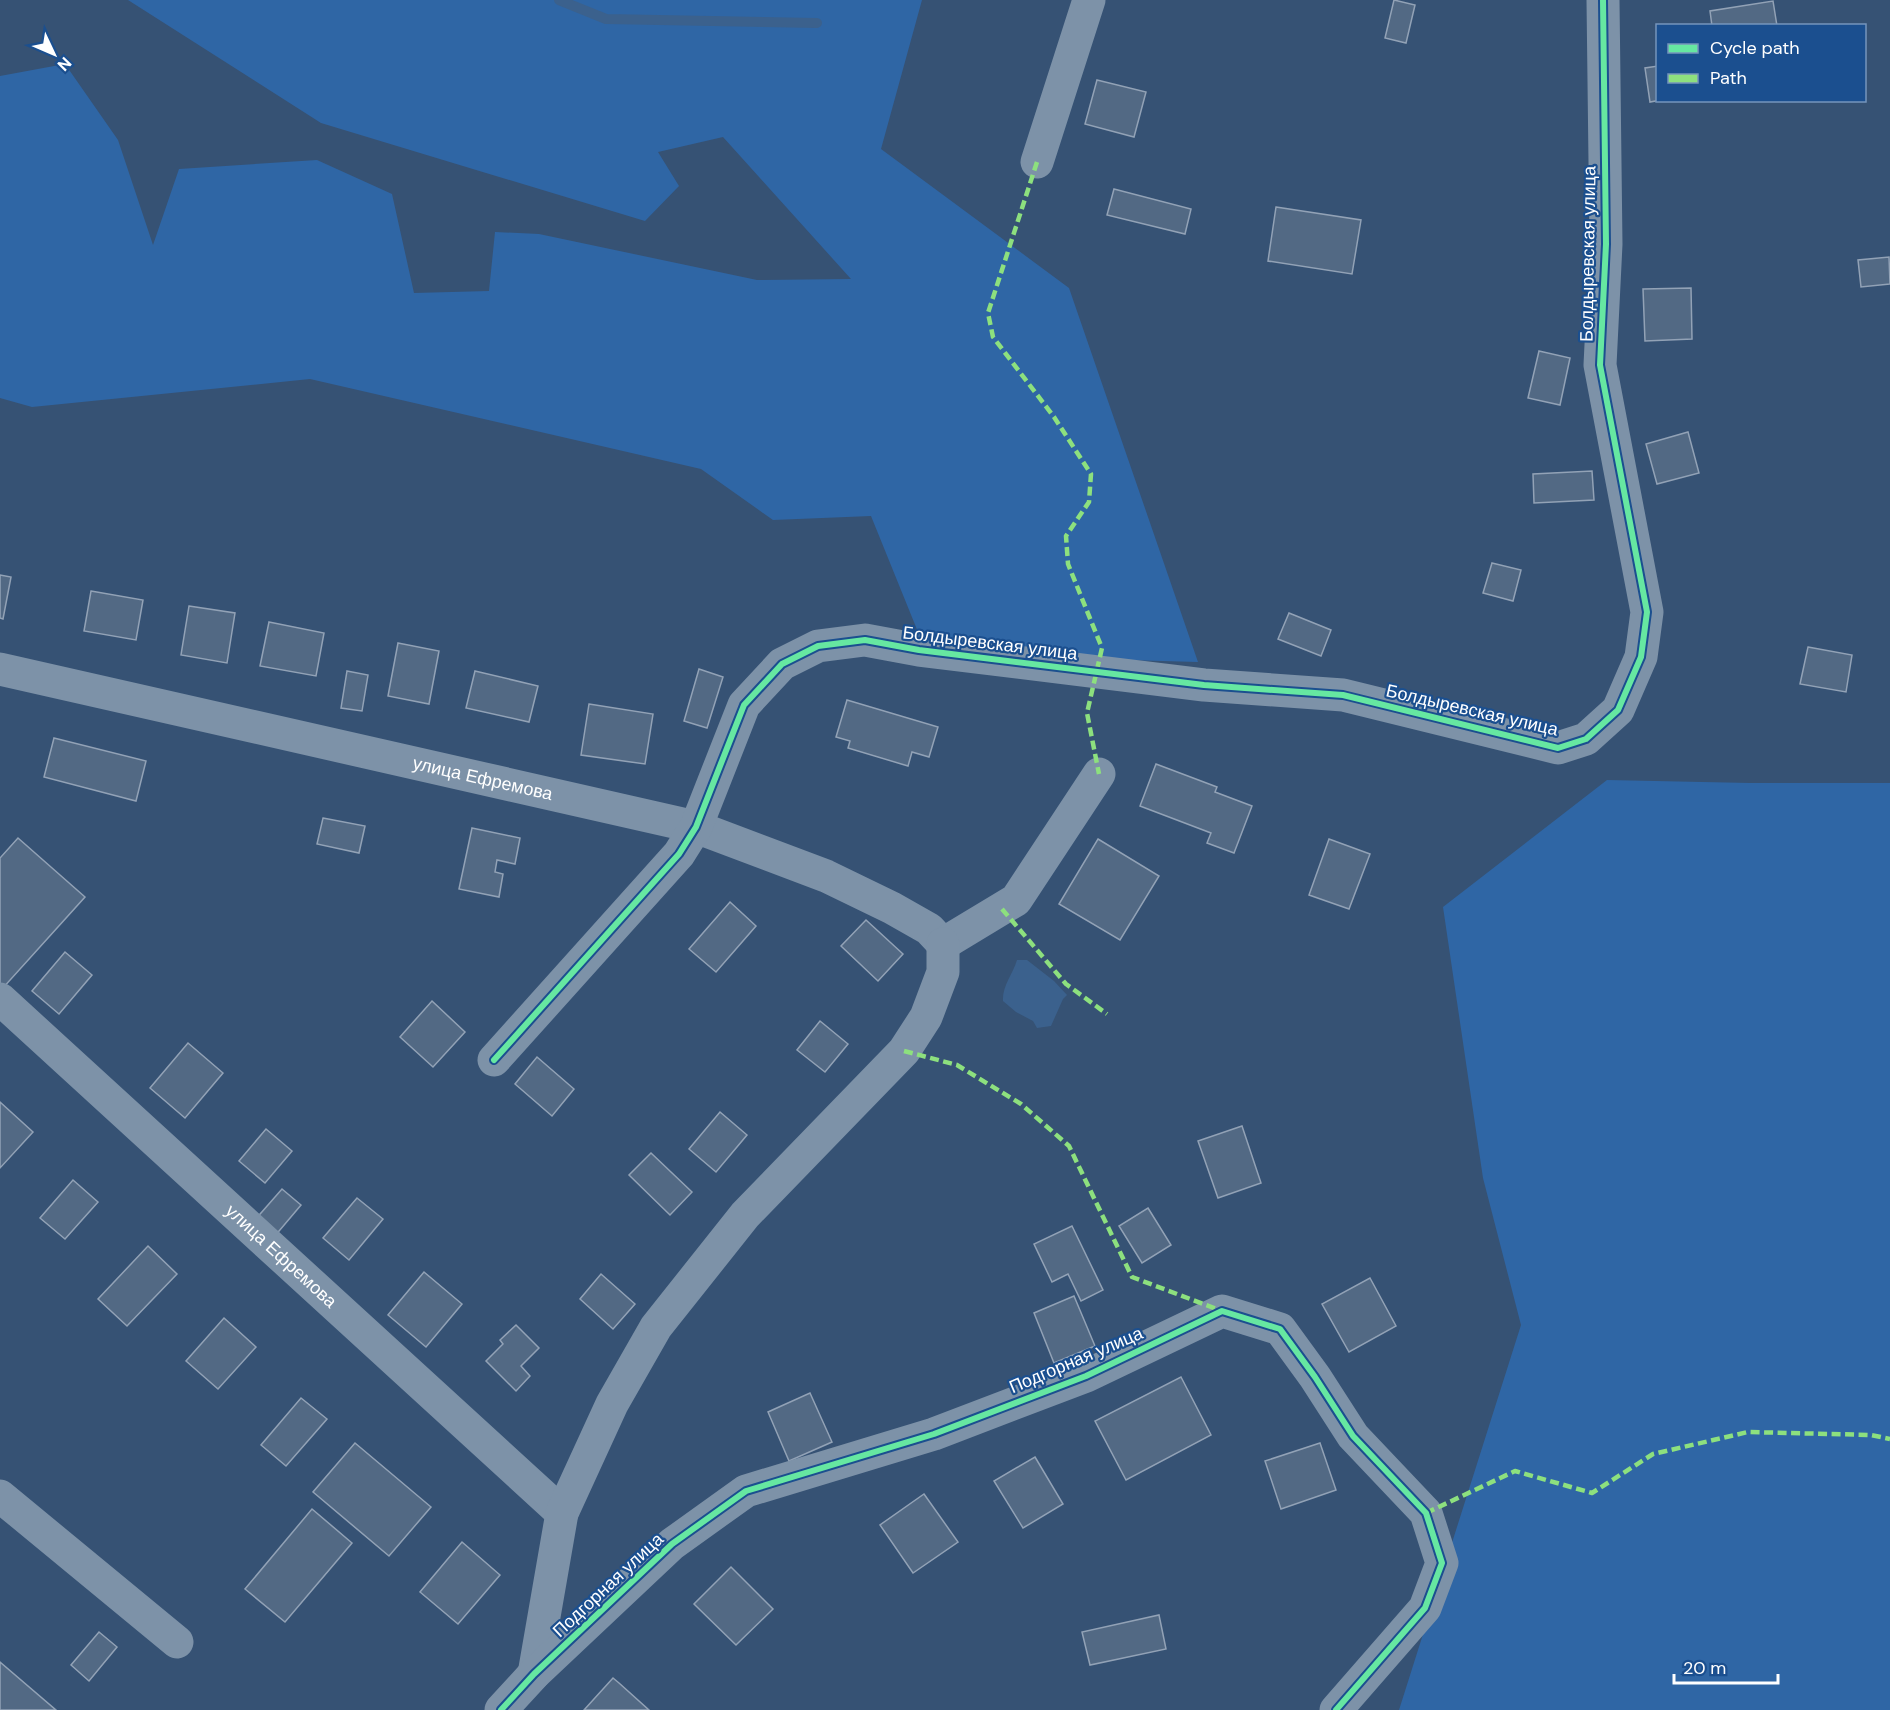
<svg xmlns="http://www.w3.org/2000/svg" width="1890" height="1710" font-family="'DM Sans',sans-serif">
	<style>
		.green { fill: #2f66a5 }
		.water { fill: #3b618d }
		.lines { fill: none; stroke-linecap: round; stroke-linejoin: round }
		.stream { stroke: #3b618d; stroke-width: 10 }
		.building { fill: #526984; stroke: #92a2b6; stroke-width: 1.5 }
		.minor { stroke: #7d92a8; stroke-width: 33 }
		.quiet { stroke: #8de07e; stroke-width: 4.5; stroke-dasharray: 9 4.5; stroke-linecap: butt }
		.cycleway-casing { stroke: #1b4f8f; stroke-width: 10 }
		.cycleway { stroke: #66e7a1; stroke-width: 6 }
		.labels { text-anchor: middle; stroke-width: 4.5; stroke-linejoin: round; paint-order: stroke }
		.street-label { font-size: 18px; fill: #fff; stroke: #1b4f8f }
	</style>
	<rect width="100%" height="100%" fill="#365274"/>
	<g class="green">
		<path d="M128 0H922L881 149 1069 288 1198 662 1055 658 918 632 871 516 773 520 701 469 310 379 32 407 0 398V76L65 64 118 140 153 245 179 169 317 160 392 194 414 293 489 291 495 232 539 234 757 280 851 279 723 137 658 152 679 186 645 221 321 123Z"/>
		<path d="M1607 780 1750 783H1890V1710H1399L1521 1325 1483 1178 1443 907Z"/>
	</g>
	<path class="water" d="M1017 960H1027L1054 981 1067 995 1063 999 1051 1026 1037 1028 1033 1021 1016 1012 1003 1001C1002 986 1013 974 1017 960Z"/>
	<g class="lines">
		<path class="stream" d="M559 0 606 19 817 23"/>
	</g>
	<g class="building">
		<path d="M1394 0 1415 5 1406 43 1385 38Z"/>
		<path d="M1773 1 1777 26H1712L1710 11Z"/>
		<path d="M1658 66V100H1661L1650 102 1645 68Z"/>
		<path d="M1097 80 1146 92 1134 137 1085 124Z"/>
		<path d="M1114 189 1191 209 1185 234 1107 215Z"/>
		<path d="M1276 207 1361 220 1352 274 1268 261Z"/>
		<path d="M1889 257 1890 284 1861 287 1858 260Z"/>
		<path d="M1691 288 1692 339 1645 341 1643 289Z"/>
		<path d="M1539 351 1570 358 1560 405 1528 398Z"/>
		<path d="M1688 432 1699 473 1657 484 1646 444Z"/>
		<path d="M1592 471 1594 500 1534 503 1533 474Z"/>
		<path d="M1492 563 1521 570 1513 601 1483 593Z"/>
		<path d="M0 575 11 577 3 619 0 618Z"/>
		<path d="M91 591 143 600 136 640 84 631Z"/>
		<path d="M189 606 235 613 227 663 181 655Z"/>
		<path d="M1289 613 1331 630 1321 656 1278 639Z"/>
		<path d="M269 622 324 633 316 676 260 666Z"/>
		<path d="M398 643 439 651 429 704 388 696Z"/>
		<path d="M1808 647 1852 655 1846 692 1800 684Z"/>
		<path d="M699 669 723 677 707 728 684 721Z"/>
		<path d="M347 671 368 675 362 711 341 708Z"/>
		<path d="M475 671 538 686 529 722 466 708Z"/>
		<path d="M847 700 938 727 929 757 912 752 908 766 848 748 850 741 836 737Z"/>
		<path d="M589 704 653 714 645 764 581 755Z"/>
		<path d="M54 738 146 761 136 801 44 777Z"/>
		<path d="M1156 764 1217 787 1215 792 1252 806 1234 853 1207 843 1211 833 1140 806Z"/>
		<path d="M323 818 365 826 359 853 317 844Z"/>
		<path d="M472 828 520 838 515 864 497 860 495 872 503 874 499 897 459 889Z"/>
		<path d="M18 838 85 897 2 989 0 987V858Z"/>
		<path d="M1098 839 1159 876 1120 940 1059 904Z"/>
		<path d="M1329 839 1370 854 1349 909 1309 895Z"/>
		<path d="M730 902 756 926 716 972 689 949Z"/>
		<path d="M866 920 903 954 878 981 841 946Z"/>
		<path d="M65 952 92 975 59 1014 32 991Z"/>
		<path d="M432 1001 465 1032 433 1067 400 1037Z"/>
		<path d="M820 1021 848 1044 825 1072 797 1050Z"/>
		<path d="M188 1043 223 1073 185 1118 150 1088Z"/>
		<path d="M537 1057 574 1089 552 1116 515 1084Z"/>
		<path d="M0 1102 33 1132 0 1168Z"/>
		<path d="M720 1112 747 1135 716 1172 689 1149Z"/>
		<path d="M1242 1126 1261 1183 1218 1198 1198 1141Z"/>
		<path d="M266 1129 292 1151 265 1183 239 1161Z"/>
		<path d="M651 1153 692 1192 670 1215 629 1175Z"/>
		<path d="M73 1180 98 1202 65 1239 40 1218Z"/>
		<path d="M282 1189 301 1205 274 1237 254 1221Z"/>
		<path d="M357 1198 383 1219 349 1260 323 1238Z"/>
		<path d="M1148 1208 1171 1245 1142 1263 1119 1226Z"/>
		<path d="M1072 1226 1103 1290 1081 1301 1068 1274 1052 1282 1034 1244Z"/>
		<path d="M148 1246 177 1274 127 1326 98 1299Z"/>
		<path d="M424 1272 462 1304 426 1347 388 1315Z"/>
		<path d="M601 1274 635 1304 613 1329 580 1299Z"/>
		<path d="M1370 1278 1396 1326 1349 1352 1322 1304Z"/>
		<path d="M1074 1296 1095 1346 1054 1363 1034 1313Z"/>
		<path d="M224 1318 256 1347 218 1389 186 1361Z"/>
		<path d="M516 1325 539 1348 521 1366 530 1376 516 1391 486 1361 503 1344 500 1340Z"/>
		<path d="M1181 1377 1211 1435 1126 1480 1095 1421Z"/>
		<path d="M810 1393 832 1442 789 1461 768 1412Z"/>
		<path d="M301 1398 327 1419 286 1466 261 1445Z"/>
		<path d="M355 1443 431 1507 389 1556 313 1492Z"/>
		<path d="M1320 1443 1336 1490 1281 1509 1265 1461Z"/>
		<path d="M1035 1457 1063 1504 1023 1528 994 1481Z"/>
		<path d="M924 1494 958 1542 913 1573 880 1525Z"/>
		<path d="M312 1509 352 1543 285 1622 245 1589Z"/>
		<path d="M462 1542 500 1575 458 1624 420 1592Z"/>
		<path d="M731 1567 773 1609 736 1645 694 1604Z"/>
		<path d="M1159 1615 1166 1649 1090 1665 1082 1632Z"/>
		<path d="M99 1632 117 1647 89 1681 71 1665Z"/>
		<path d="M0 1662 56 1710H0Z"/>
		<path d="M613 1678 619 1683 649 1710H584Z"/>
	</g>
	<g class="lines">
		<g class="minor">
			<path d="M1037 162 1089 0"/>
			<path id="s1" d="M0 669 696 827 826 876 892 908 929 929 943 944"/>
			<path d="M943 944 1016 900 1099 774"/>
			<path id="s2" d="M0 999 562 1513"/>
			<path d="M494 1060 679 854 696 827 744 705 782 664 818 646 865 640 919 650 1204 685 1343 695 1558 748 1586 739 1618 710 1641 657 1647 612 1600 365 1606 244 1603 0"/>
			<path d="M0 1496 177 1642"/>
			<path d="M534 1674 562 1513 612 1404 656 1327 745 1215 904 1051 926 1017 943 972V944"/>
			<path d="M501 1710 534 1674 672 1544 746 1491 934 1434 1086 1376 1222 1311 1280 1329 1315 1377 1353 1436 1426 1513 1442 1563 1425 1608 1336 1710"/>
		</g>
		<g class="quiet">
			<path d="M1037 162 988 313 993 337 1054 417 1091 474 1089 502 1066 536 1068 564 1102 648 1087 713 1099 774"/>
			<path d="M1002 909 1066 984 1107 1014"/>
			<path d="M904 1051 957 1065 1021 1104 1069 1146 1132 1277 1222 1311"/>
			<path d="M1426 1513 1515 1471 1592 1493 1653 1454 1748 1432 1871 1435 1890 1439"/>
		</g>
		<defs>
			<g id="cycleway">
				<path d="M494 1060 679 854 696 827 744 705 782 664 818 646 865 640 919 650 1204 685 1343 695 1558 748 1586 739 1618 710 1641 657 1647 612 1600 365 1606 244 1603 0"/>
				<path d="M501 1710 534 1674 672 1544 746 1491 934 1434 1086 1376 1222 1311 1280 1329 1315 1377 1353 1436 1426 1513 1442 1563 1425 1608 1336 1710"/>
			</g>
		</defs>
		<use href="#cycleway" class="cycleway-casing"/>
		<use href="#cycleway" class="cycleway"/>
	</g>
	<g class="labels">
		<g class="street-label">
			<text transform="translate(1588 254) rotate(-89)" y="6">Болдыревская улица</text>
			<text transform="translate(990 643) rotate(7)" y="6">Болдыревская улица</text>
			<text transform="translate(1472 710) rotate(13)" y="6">Болдыревская улица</text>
			<text dy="6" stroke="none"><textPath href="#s1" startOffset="495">улица Ефремова</textPath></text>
			<text dy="6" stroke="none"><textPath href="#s2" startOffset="381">улица Ефремова</textPath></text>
			<text transform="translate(1076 1360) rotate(-23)" y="6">Подгорная улица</text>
			<text transform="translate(608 1585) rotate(-43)" y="6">Подгорная улица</text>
		</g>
	</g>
	<rect x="1656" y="24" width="210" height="78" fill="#1b4f8f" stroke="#7695bc" stroke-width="1.5"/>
	<rect x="1668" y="44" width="30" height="9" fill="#66e7a1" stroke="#7695bc" stroke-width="1.5"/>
	<text x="1710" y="54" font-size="18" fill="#ffffff">Cycle path</text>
	<rect x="1668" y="74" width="30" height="9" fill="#8de07e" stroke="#7695bc" stroke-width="1.5"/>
	<text x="1710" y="84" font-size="18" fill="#ffffff">Path</text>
	<g transform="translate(54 54) rotate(134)" stroke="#1b4f8f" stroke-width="4.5" paint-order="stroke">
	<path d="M0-4.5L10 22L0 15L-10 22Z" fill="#ffffff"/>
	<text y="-9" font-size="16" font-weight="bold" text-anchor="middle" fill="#ffffff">N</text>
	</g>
	<path d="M1674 1674v9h104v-9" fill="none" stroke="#ffffff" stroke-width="3"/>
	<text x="1683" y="1674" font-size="18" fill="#ffffff" stroke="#1b4f8f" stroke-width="4.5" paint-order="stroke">20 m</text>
</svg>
